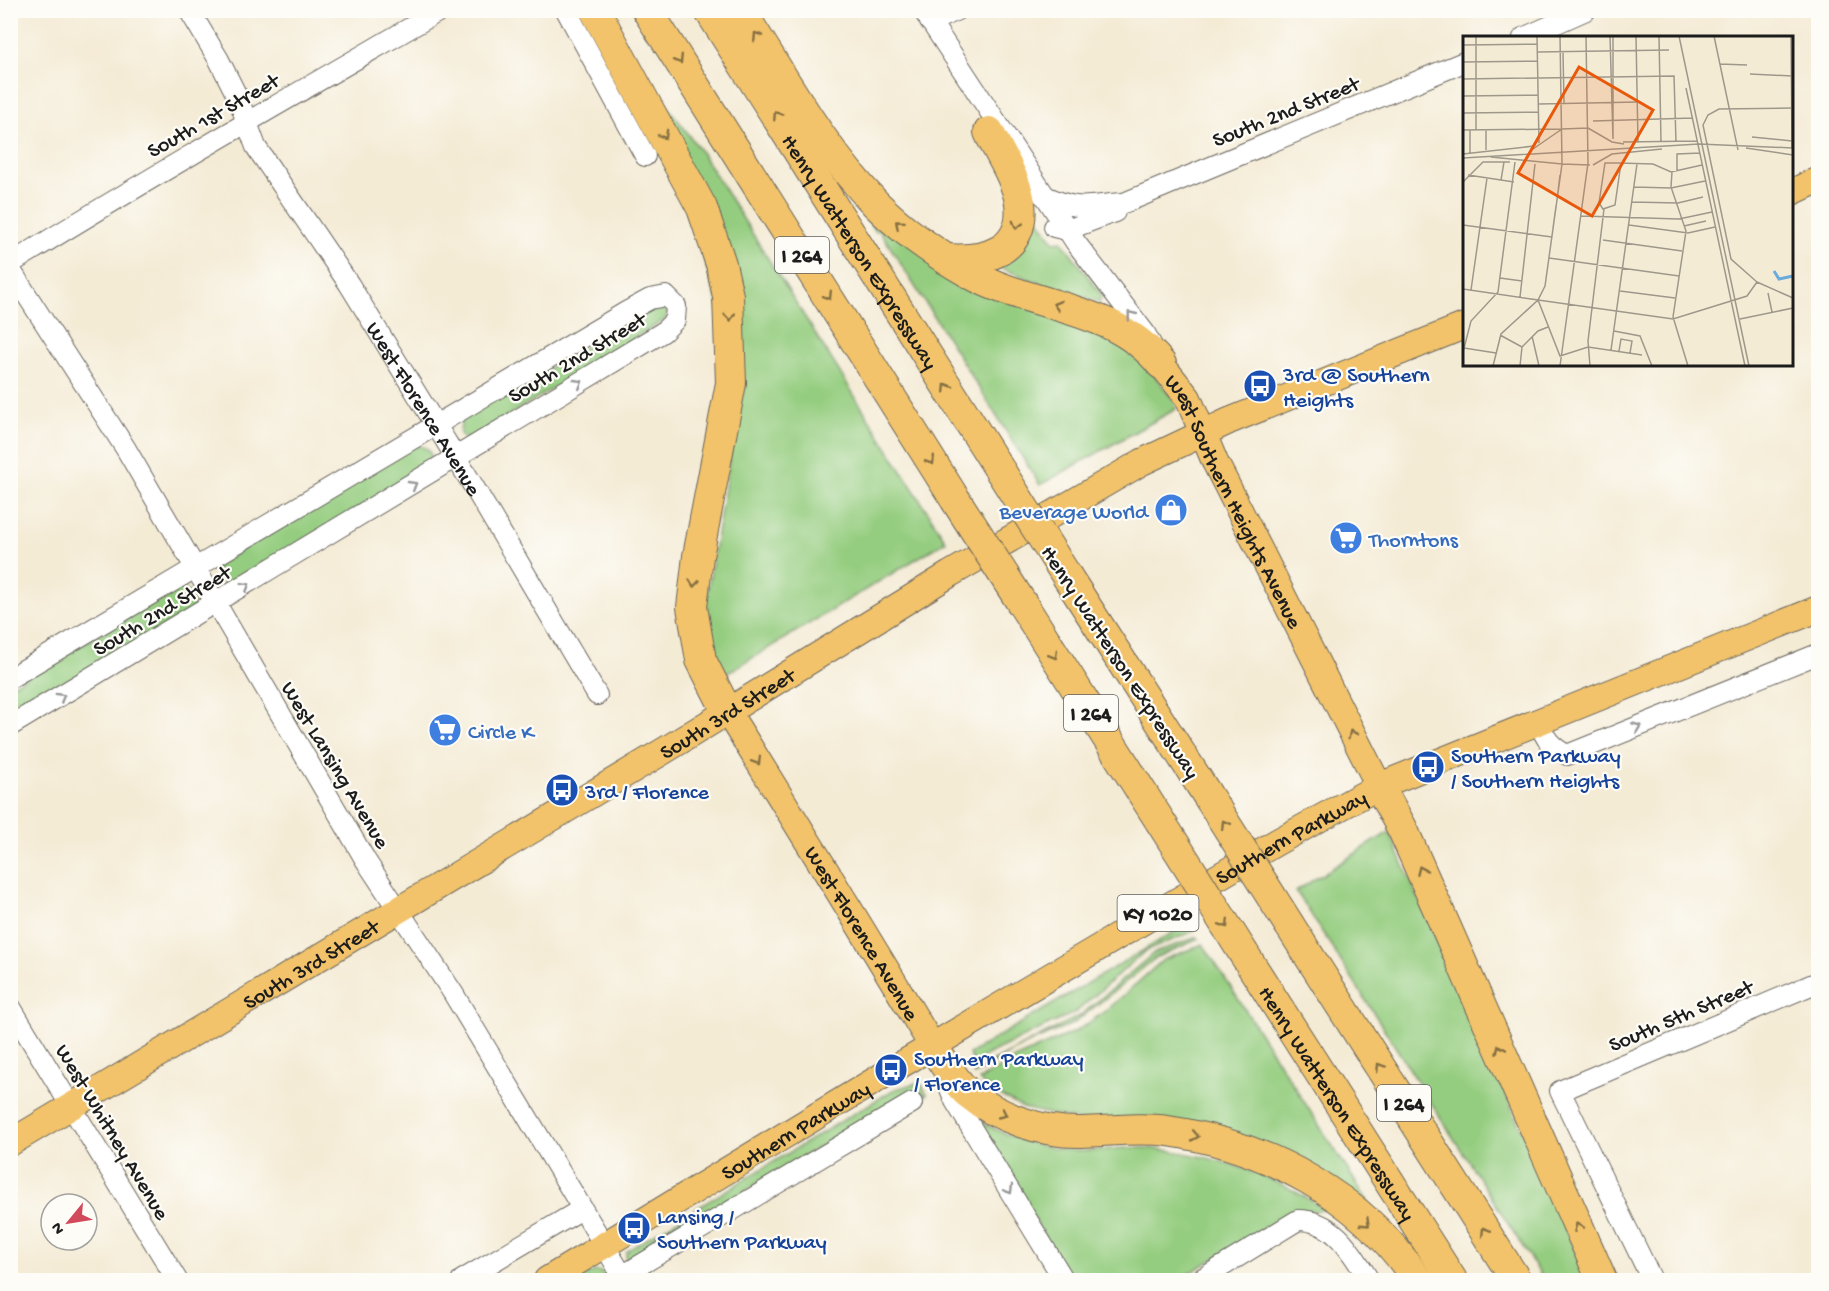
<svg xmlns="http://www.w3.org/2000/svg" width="1829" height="1291" font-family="'Gochi Hand',sans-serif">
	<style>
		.green { fill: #95cd80; stroke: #58744e; stroke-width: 1.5 }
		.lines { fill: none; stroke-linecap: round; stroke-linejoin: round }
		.minor-casing { stroke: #68645d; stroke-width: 22 }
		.major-casing { stroke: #68645d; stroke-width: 28 }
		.highway-casing { stroke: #68645d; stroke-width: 32 }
		.minor { stroke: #fff; stroke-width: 20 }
		.major { stroke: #f2c36a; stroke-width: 26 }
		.highway { stroke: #f2c36a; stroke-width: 30 }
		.highway-bridge-casing { stroke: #68645d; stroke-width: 32; stroke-linecap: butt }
		.highway-bridge { stroke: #f2c36a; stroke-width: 30 }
		.oneway { stroke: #877043 }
		.oneway2 { stroke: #999 }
		.labels { text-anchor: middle; stroke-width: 4.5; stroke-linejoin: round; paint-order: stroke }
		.shield { fill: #fdfcf7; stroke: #605f5e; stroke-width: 1.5 }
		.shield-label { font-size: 21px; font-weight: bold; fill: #1c1c1c }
		.street-label { font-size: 22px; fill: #1c1c1c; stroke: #fdfcf7 }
		.transit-label { font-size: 22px; fill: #164399; stroke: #fdfcf7; text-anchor: start }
		.shop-label { font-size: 22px; fill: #366cbe; stroke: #fdfcf7; text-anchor: start }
		.inset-river { fill: none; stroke: #6aaadd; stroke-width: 3 }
		.inset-road { fill: none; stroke: #9e988b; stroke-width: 1.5 }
		.view { fill: #e8590c; fill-opacity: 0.15; stroke: #e8590c; stroke-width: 3 }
		.inset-edge { fill: none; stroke: #1c1c1c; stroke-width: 3 }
	</style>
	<rect width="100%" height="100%" fill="#fdfcf7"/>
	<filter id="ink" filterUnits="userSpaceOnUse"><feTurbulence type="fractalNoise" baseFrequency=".0167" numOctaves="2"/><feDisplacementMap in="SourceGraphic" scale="12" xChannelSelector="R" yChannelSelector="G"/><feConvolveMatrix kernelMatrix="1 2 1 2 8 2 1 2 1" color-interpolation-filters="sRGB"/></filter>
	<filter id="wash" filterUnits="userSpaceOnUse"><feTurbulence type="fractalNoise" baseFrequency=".008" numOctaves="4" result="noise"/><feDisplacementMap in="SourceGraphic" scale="24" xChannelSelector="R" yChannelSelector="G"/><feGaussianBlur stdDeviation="1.35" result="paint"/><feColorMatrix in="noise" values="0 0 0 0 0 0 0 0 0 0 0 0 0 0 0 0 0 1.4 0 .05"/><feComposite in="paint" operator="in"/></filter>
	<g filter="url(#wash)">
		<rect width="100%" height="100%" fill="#f4ebd5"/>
		<g class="green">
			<path d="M651 83 699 149 946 541 724 675 720 673 704 612 742 384Z"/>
			<path d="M861 210 1052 316 1116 343 1149 369 1175 402 1176 409 1040 485 880 231H875Z"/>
			<path d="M1035 214 1054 242 1062 241 1101 294 1100 302 1047 286 998 267Z"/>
			<path d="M657 305 667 312 666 319 472 438 465 439 460 434 461 422 473 412Z"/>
			<path d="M414 445C429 446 434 453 429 467L227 585 219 580 216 569 218 564Z"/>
			<path d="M180 587 192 594 194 604 190 611 11 721V686Z"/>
			<path d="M1389 832 1588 1280H1544L1296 891Z"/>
			<path d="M1189 923 1194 931 1144 952 1076 1012 988 1054 974 1064 969 1054Z"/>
			<path d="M1197 937 1199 939 1157 957 1074 1023 1022 1046 974 1075 973 1072 1081 1015 1154 953Z"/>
			<path d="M1203 944 1385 1228 1318 1174 1023 1108 993 1092 979 1080 1010 1061 1076 1031 1106 1011 1163 960Z"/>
			<path d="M920 1082 927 1094 915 1101 909 1093 626 1263V1252L634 1246 893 1090Z"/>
			<path d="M976 1119C1010 1139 1045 1150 1084 1151 1105 1151 1126 1146 1147 1148 1213 1154 1271 1173 1326 1210L1294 1212 1178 1280H1070Z"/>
			<path d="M595 1271 602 1272 605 1276 599 1280H576Z"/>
		</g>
	</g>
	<g filter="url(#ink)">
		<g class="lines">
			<defs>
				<g id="minor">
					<path id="s1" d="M189 10 219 60 238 98 256 147 349 284 471 482 597 695"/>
					<path d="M566 10 645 156"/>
					<path d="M923 10 1076 243 1145 333 1152 346"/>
					<path d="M930 22 957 10"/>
					<path d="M1523 38 1586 10"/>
					<path d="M1043 195C1082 213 1085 205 1124 203L1464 62"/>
					<path d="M1054 227 1067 230 1115 212"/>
					<path d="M10 264C152 176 296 94 441 10"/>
					<path d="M10 269 126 449 366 861 453 993 625 1280"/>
					<path d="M10 678 626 312 650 299 666 296 676 306 675 320 663 332 10 726"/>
					<path d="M1539 722C1545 739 1551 747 1567 755L1818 654"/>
					<path d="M10 1006 177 1280"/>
					<path d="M946 1079 955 1101 1064 1280"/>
					<path d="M462 1280 582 1209"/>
					<path d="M615 1280 912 1103"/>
					<path d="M1200 1280 1298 1220C1335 1220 1352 1253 1369 1280"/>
					<path d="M1652 1280 1560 1091 1818 982"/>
				</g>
				<g id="major">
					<path d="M1792 192 1818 180"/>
					<path id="s2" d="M1161 364 1188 398 1215 462 1379 786"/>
					<path id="s3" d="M727 711C796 822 865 933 932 1046"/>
					<path id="s4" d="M10 1143 667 749 950 574 1142 462 1229 421 1464 326"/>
					<path id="s5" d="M547 1280 897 1067 1277 842 1379 786 1818 609"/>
				</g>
				<g id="highway">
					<path d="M595 10 702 208 721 264 728 296 731 383 698 556 692 607 701 660 727 711"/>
					<path d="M647 10 955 499"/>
					<path id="s6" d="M709 10 1001 472"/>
					<path d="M740 10C783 76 821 148 876 204 904 232 936 254 971 274 1032 308 1114 305 1161 364"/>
					<path d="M946 259C984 262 1026 252 1020 203 1017 180 999 153 989 132"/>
					<path d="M1068 578 1206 793"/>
					<path d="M1023 605 1160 821"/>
					<path d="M1379 786 1403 830 1602 1280"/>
					<path d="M1290 926 1516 1280"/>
					<path id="s7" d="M1244 954 1452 1280"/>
					<path d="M932 1046C943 1061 954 1081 968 1093 998 1118 1042 1133 1082 1132 1110 1131 1140 1127 1168 1131 1265 1145 1363 1196 1417 1280"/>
				</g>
			</defs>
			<use href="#minor" class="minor-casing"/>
			<use href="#major" class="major-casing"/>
			<use href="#highway" class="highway-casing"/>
			<use href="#minor" class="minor"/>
			<use href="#major" class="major"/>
			<use href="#highway" class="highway"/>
			<defs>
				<g id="highway-bridge">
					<path d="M1001 472 1068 578"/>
					<path d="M955 499 1023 605"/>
					<path d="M1206 793 1290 926"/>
					<path d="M1160 821 1244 954"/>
				</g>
			</defs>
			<use href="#highway-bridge" class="highway-bridge-casing"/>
			<use href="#highway-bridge" class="highway-bridge"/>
		</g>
		<defs><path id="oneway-chevron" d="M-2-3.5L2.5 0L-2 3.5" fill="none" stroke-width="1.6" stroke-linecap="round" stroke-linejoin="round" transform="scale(1.5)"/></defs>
		<g class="oneway">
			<use href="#oneway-chevron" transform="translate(757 36) rotate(-123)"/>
			<use href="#oneway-chevron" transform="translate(679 60) rotate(58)"/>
			<use href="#oneway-chevron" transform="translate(777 115) rotate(-123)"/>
			<use href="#oneway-chevron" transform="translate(664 135) rotate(61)"/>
			<use href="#oneway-chevron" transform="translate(899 224) rotate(-139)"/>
			<use href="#oneway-chevron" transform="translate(1017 225) rotate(105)"/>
			<use href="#oneway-chevron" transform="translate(828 296) rotate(58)"/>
			<use href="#oneway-chevron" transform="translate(1057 305) rotate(-163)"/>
			<use href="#oneway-chevron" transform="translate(730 317) rotate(84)"/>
			<use href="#oneway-chevron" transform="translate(947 387) rotate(-122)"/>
			<use href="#oneway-chevron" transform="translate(931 461) rotate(58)"/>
			<use href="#oneway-chevron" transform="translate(694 583) rotate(96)"/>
			<use href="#oneway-chevron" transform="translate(1054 655) rotate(58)"/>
			<use href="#oneway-chevron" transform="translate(1352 734) rotate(-116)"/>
			<use href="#oneway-chevron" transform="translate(757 761) rotate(59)"/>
			<use href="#oneway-chevron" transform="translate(1225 824) rotate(-122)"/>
			<use href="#oneway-chevron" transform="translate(1421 870) rotate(-114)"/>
			<use href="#oneway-chevron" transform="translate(1225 924) rotate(58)"/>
			<use href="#oneway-chevron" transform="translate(1500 1049) rotate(-114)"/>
			<use href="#oneway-chevron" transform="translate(1380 1067) rotate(-122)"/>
			<use href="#oneway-chevron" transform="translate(1003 1114) rotate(25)"/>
			<use href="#oneway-chevron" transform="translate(1195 1136) rotate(11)"/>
			<use href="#oneway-chevron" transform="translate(1366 1223) rotate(43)"/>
			<use href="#oneway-chevron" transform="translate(1578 1227) rotate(-114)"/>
			<use href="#oneway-chevron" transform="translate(1485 1231) rotate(-122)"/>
		</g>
		<g class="oneway2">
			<use href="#oneway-chevron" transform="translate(1131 315) rotate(-129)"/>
			<use href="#oneway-chevron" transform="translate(579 383) rotate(-31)"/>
			<use href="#oneway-chevron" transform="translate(413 485) rotate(-31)"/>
			<use href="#oneway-chevron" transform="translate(246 586) rotate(-31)"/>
			<use href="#oneway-chevron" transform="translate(61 697) rotate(-30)"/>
			<use href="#oneway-chevron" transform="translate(1637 727) rotate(-22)"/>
			<use href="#oneway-chevron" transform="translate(1009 1190) rotate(59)"/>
		</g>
	</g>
	<defs>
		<symbol id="bus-disc" viewBox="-11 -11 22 22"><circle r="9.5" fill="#1a4fb4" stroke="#fdfcf7"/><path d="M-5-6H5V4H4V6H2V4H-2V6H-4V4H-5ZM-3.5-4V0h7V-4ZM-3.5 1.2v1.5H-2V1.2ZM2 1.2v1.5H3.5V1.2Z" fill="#fff"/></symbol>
		<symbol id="shop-disc" viewBox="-11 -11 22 22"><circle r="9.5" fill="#3f7fe0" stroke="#fdfcf7"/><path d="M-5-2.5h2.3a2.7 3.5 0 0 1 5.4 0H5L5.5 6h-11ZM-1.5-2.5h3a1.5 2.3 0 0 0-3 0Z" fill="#fff"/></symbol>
		<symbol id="supermarket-disc" viewBox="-11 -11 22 22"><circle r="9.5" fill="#3f7fe0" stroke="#fdfcf7"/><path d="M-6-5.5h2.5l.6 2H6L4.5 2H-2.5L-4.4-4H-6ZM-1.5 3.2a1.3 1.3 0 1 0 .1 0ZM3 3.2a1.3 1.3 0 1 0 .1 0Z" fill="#fff"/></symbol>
	</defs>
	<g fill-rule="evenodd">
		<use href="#bus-disc" x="1241" y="367" width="38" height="38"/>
		<use href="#shop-disc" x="1152" y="491" width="38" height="38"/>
		<use href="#supermarket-disc" x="1327" y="519" width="38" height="38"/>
		<use href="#supermarket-disc" x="426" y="711" width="38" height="38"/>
		<use href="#bus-disc" x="1409" y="748" width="38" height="38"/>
		<use href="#bus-disc" x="543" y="771" width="38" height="38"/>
		<use href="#bus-disc" x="872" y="1051" width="38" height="38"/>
		<use href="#bus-disc" x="615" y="1209" width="38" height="38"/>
	</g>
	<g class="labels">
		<g class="shield">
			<rect x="775" y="237" width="54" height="36" rx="4.5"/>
			<rect x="1064" y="695" width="54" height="36" rx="4.5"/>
			<rect x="1117.5" y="895" width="81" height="36" rx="4.5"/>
			<rect x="1377" y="1085" width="54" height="36" rx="4.5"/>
		</g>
		<g class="shield-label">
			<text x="802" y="262">I 264</text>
			<text x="1091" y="720">I 264</text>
			<text x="1158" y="920">KY 1020</text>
			<text x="1404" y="1110">I 264</text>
		</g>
		<g class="street-label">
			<text transform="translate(1285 110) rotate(-22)" y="8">South 2nd Street</text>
			<text transform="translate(212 114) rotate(-30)" y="8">South 1st Street</text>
			<text dy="8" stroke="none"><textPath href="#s6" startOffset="285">Henry Watterson Expressway</textPath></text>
			<text transform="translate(576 356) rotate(-31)" y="8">South 2nd Street</text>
			<text dy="8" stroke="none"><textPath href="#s1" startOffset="464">West Florence Avenue</textPath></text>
			<text dy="8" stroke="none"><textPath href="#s2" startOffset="156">West Southern Heights Avenue</textPath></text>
			<text transform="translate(161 609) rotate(-31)" y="8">South 2nd Street</text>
			<text transform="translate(1122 661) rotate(57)" y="8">Henry Watterson Expressway</text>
			<text dy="8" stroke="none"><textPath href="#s4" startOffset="836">South 3rd Street</textPath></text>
			<text transform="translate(337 764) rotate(59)" y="8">West Lansing Avenue</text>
			<text dy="8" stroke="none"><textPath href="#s5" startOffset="866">Southern Parkway</textPath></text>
			<text dy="8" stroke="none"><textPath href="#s3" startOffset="260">West Florence Avenue</textPath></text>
			<text dy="8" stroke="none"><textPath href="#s4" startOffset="350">South 3rd Street</textPath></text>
			<text transform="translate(1680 1014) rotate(-23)" y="8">South 5th Street</text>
			<text dy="8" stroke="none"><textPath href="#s7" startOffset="176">Henry Watterson Expressway</textPath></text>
			<text dy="8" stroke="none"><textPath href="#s5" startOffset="290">Southern Parkway</textPath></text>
			<text transform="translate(114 1131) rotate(59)" y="8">West Whitney Avenue</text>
		</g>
		<g class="transit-label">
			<text x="1283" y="381">3rd @ Southern<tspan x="1283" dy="25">Heights</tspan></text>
			<text x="1451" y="762">Southern Parkway<tspan x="1451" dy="25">/ Southern Heights</tspan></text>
			<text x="585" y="798">3rd / Florence</text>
			<text x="914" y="1065">Southern Parkway<tspan x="914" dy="25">/ Florence</tspan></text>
			<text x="657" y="1223">Lansing /<tspan x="657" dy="25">Southern Parkway</tspan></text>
		</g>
		<g class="shop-label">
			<text x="1148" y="518" text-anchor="end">Beverage World</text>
			<text x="1369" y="546">Thorntons</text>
			<text x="468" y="738">Circle K</text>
		</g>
	</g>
	<g transform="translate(1463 36)">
		<rect width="330" height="330" fill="#f4ebd5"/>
		<path class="inset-river" d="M311 235 316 243 330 240"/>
		<path class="inset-road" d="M13 0V94M74 0 76 107M147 0 150 103V0M173 0 175 107M196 0 198 106M216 0 286 330M251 0 275 114M328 0 329 113M0 9 74 8M75 16 206 14M100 16 101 67M0 26 75 25M257 28 284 29M287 38 329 40M0 43 211 40 213 106M223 52 282 330M0 60 75 59M76 68 175 66M0 77 76 76M130 85 230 82M125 92 149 106 161 108M99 93 125 92M0 94 98 93M7 94V117M23 94V114M289 101 329 105M160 106 234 105M283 112 330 119M70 113 99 93M0 118 71 110M28 121 99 128M0 122 236 108 330 112M158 127 152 169 140 173 136 167 142 127H156L190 128 208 136 239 129M99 128 127 129M130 129 149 118 199 113M214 135V118L237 117M209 136 208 151 223 195 210 281 225 330M5 139 51 146M38 144 41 126M0 146 20 126H47M171 151 208 152 242 145M94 164 97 139M169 166 215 167 240 161M118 180 216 183 249 176M0 189 89 201M166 189 225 197 252 191M221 190 243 185M90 192 93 170M140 204 219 215M86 222 216 240M37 242 59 245M294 246 330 262M0 253 75 264 97 320 125 311 179 319M8 254 24 142M157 255 212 262M305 257 309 276M57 261 72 128M75 264 210 283 284 260 294 246 268 223 240 89 245 79 256 73 330 72M277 283 330 272M151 295 177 300 189 330M37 299 59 311M69 300 76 330M59 311 75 295 85 291M1 312 33 317M148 314 174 128M156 315 158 303 169 305 167 317M0 316 8 285 35 256 52 126M30 330 38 298 75 264 82 250 99 128 97 0M57 330 59 311M97 330 125 127 123 0M127 330 125 305 141 173"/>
		<path class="view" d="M116 31 190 74 129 180 55 137Z"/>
		<rect width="330" height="330" class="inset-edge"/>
	</g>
	<rect width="1829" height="1291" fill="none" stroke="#fdfcf7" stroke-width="36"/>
	<g transform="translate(69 1222) rotate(240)"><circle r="28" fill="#fdfcf7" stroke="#a3a29f" stroke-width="1.5"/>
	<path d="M0-4.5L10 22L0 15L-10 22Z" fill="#d1495b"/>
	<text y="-9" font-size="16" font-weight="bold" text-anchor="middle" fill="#1c1c1c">N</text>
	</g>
</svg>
